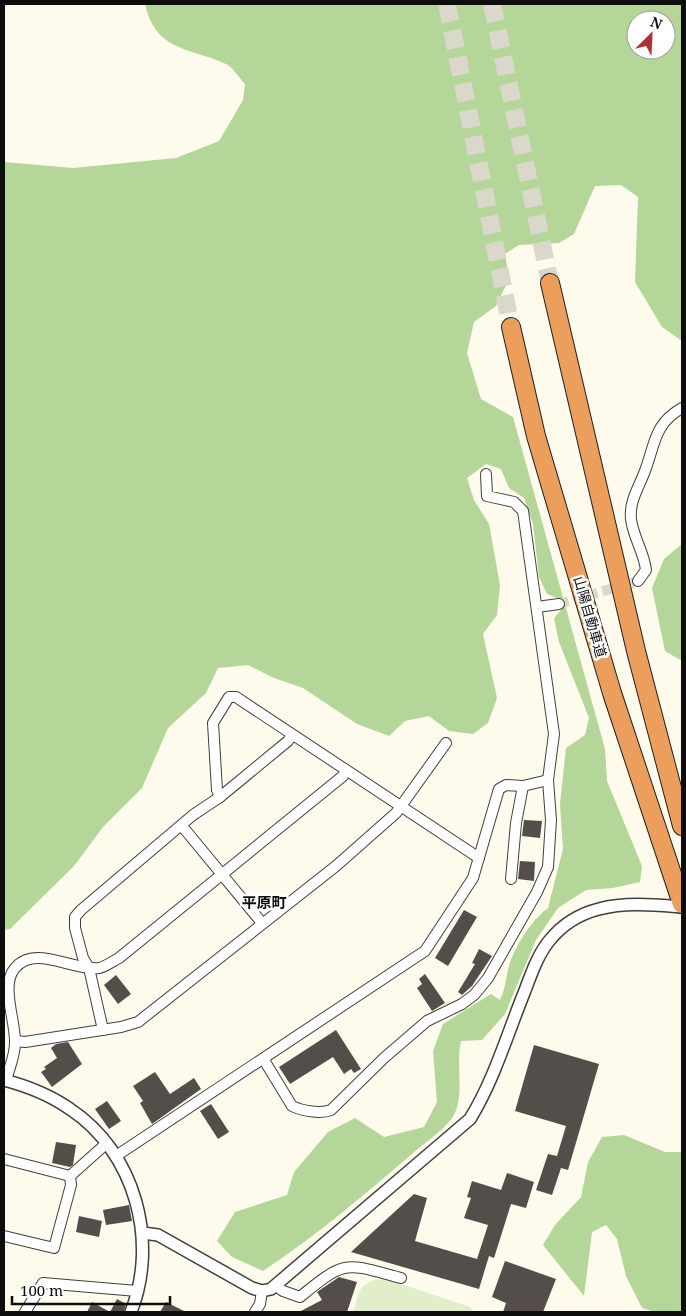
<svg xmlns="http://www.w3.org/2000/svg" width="686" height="1316" font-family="'Noto Serif','Noto Sans JP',serif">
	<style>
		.forest { fill: #b4d699; fill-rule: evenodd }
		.pitch { fill: #e1eeca }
		.building { fill: #544e4a }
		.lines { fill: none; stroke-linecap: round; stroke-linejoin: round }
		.minor-tunnel { stroke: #dad7cb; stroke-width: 10; stroke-dasharray: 10 5; stroke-linecap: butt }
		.motorway-tunnel { stroke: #dad7cb; stroke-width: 18; stroke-dasharray: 18 9; stroke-linecap: butt }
		.minor-casing { stroke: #404040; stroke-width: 12 }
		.tertiary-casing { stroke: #404040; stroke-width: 14 }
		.motorway-casing { stroke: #1e1e1e; stroke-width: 20 }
		.minor { stroke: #fff; stroke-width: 10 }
		.tertiary { stroke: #fff; stroke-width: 11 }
		.motorway { stroke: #ec9f5d; stroke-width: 18 }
		.labels { text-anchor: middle; stroke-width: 5; stroke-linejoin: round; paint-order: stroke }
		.street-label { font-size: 14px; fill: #0d0d0d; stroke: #fff }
		.neighbourhood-label { font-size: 15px; font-weight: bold; fill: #0d0d0d; stroke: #fff }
	</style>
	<rect width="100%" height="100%" fill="#fefbed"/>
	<g class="forest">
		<path d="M145 4H682V341L662 327 635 282 638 197 621 185 595 186 574 234 559 243 519 245 505 254 509 279 496 306 474 322 467 353 481 399 513 417 605 749 607 781 642 866 640 882 613 888 586 890 558 908 536 940 505 1014 482 1040 461 1041C455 1065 466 1098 452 1118 444 1130 423 1144 412 1154 364 1195 316 1236 263 1271L232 1257 217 1241 235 1212 287 1195 294 1172 328 1132 355 1118 384 1137 424 1127 437 1102 433 1051 443 1024 491 994 500 1000C507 986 506 969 513 955 520 939 534 918 548 908L563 849 560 804 566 748 585 735 589 718 559 642 554 618 562 609 560 599 547 594 539 577 533 524 524 498 509 488 501 469 486 464 467 478 474 500 489 524 500 585 497 615 483 634 497 698 488 723 473 734 449 731 429 716 405 721 389 736 357 724 303 688 274 678 248 665 218 668 206 693 168 728 142 788 103 827 74 866 10 929 4 930V162L73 168 176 158 219 141 243 100 245 84C239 78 233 67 226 64 189 47 156 52 145 4ZM636 20H666V50H636Z"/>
		<path d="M682 544V661L665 651 652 588 664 559Z"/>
		<path d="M624 1135 665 1152H682V1312H655L642 1308 626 1276 617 1239 606 1225 592 1232 584 1296 543 1245 555 1225 581 1197 588 1162 602 1137Z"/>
	</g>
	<path class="pitch" d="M383 1278 470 1307 473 1312H353C361 1289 357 1284 383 1278Z"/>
	<g class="building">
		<path d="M524 820 542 821 540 838 522 836Z"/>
		<path d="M520 861 535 862 534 881 518 879Z"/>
		<path d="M464 910 477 917 448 966 435 958Z"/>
		<path d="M479 949 492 956 472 986 462 995 458 992 475 964 472 963Z"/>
		<path d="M425 974 445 1003 432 1011 417 988 422 984 419 979Z"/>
		<path d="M116 975 131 994 118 1004 104 985Z"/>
		<path d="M336 1030 361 1069 354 1073 351 1069 344 1074 333 1057 290 1084 279 1067Z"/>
		<path d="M68 1042 82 1064 52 1087 41 1072 46 1069 44 1067 57 1058 51 1048 56 1044Z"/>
		<path d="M534 1045 599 1064 568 1170 561 1168 552 1195 536 1190 548 1154 557 1156 566 1126 515 1111Z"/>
		<path d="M155 1072 170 1094 194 1078 201 1089 152 1124 140 1103 143 1101 133 1086Z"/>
		<path d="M107 1101 121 1121 109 1129 95 1109Z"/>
		<path d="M211 1104 229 1132 218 1139 200 1111Z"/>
		<path d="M56 1142 76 1145 73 1165 70 1167 52 1163Z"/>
		<path d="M507 1173 534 1182 526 1208 511 1204 494 1258 489 1256 479 1289 351 1252 414 1194 427 1198 415 1241 477 1259 488 1225 464 1218 471 1198 467 1197 472 1181 501 1190Z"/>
		<path d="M129 1205 132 1221 106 1225 103 1210Z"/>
		<path d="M79 1216 102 1221 99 1237 76 1232Z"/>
		<path d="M505 1261 556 1279 543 1312H503L506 1303 492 1297Z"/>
		<path d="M339 1277 357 1282 347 1312H299L322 1300 317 1292Z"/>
		<path d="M117 1299 126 1304 124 1312H87L92 1302 110 1312Z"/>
		<path d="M166 1302 186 1312H160Z"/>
	</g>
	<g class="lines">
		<path class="minor-tunnel" d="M559 604 638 581"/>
		<g class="motorway-tunnel">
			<path d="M447 4 511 327"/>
			<path d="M492 4 550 283"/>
		</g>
		<defs>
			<g id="minor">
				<path d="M638 581 646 570C644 552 633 537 631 519 629 500 640 486 646 468 655 443 655 423 682 408"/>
				<path d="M537 607 559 604"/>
				<path d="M220 797 217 790 213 723 229 697H236L479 858"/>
				<path d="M182 826 262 923"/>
				<path d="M511 879 516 823 523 786"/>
				<path d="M103 1030 89 968 83 958 75 928V917L81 910 193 815 220 797 288 741 292 735"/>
				<path d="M15 1041 25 1042 121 1027 138 1022 336 866 396 813 446 743"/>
				<path d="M264 1060 292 1106C302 1111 321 1114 331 1110L384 1058 427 1021 462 1004 474 995 488 978 537 892 548 867 551 820 548 780 554 734 523 511 514 502 487 496 486 474"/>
				<path d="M6 1081C9 1068 15 1056 15 1043 16 1022 0 985 15 968 35 944 72 971 99 968 105 967 113 961 119 958L343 776 346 770"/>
				<path d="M116 1156 425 951 473 878 499 789 506 785 523 786 548 780"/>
				<path d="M4 1159 70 1176"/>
				<path d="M70 1176 107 1143"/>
				<path d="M4 1236 54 1248 71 1185 70 1176"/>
				<path d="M276 1286 283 1291 300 1297C346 1259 345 1263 401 1278"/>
				<path d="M25 1312 43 1283 137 1291"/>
				<path d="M255 1312 260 1304 262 1291"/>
			</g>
			<g id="tertiary">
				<path d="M4 1080C27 1086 50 1095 70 1109 135 1152 159 1241 131 1312"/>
				<path d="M143 1233 158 1235 252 1288 262 1291 271 1289 470 1119C494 1080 507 1035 524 993 531 975 537 956 549 941 561 926 579 914 599 909 626 902 655 905 682 907"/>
			</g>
			<g id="motorway">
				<path d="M550 283 636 651 682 826"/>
				<path d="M511 327 536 436 612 693 682 904"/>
			</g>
		</defs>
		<use href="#minor" class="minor-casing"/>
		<use href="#tertiary" class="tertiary-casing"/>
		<use href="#motorway" class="motorway-casing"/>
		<use href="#minor" class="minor"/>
		<use href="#tertiary" class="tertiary"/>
		<use href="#motorway" class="motorway"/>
	</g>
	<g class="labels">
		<g class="street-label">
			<text transform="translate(590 617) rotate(74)" y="5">山陽自動車道</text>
		</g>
		<g class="neighbourhood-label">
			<text x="264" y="908">平原町</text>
		</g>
	</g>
	<rect width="686" height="1316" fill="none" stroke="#0d0d0d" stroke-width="10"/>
	<g transform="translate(651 35) rotate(24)"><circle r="24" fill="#ffffff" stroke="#9e9e9e"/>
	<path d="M0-4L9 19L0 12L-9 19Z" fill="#b42d32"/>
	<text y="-8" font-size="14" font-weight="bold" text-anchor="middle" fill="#0d0d0d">N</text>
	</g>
	<path d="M12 1296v8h158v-8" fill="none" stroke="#0d0d0d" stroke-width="2.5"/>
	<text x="20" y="1296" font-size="15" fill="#0d0d0d" stroke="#ffffff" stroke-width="4" paint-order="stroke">100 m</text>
</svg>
